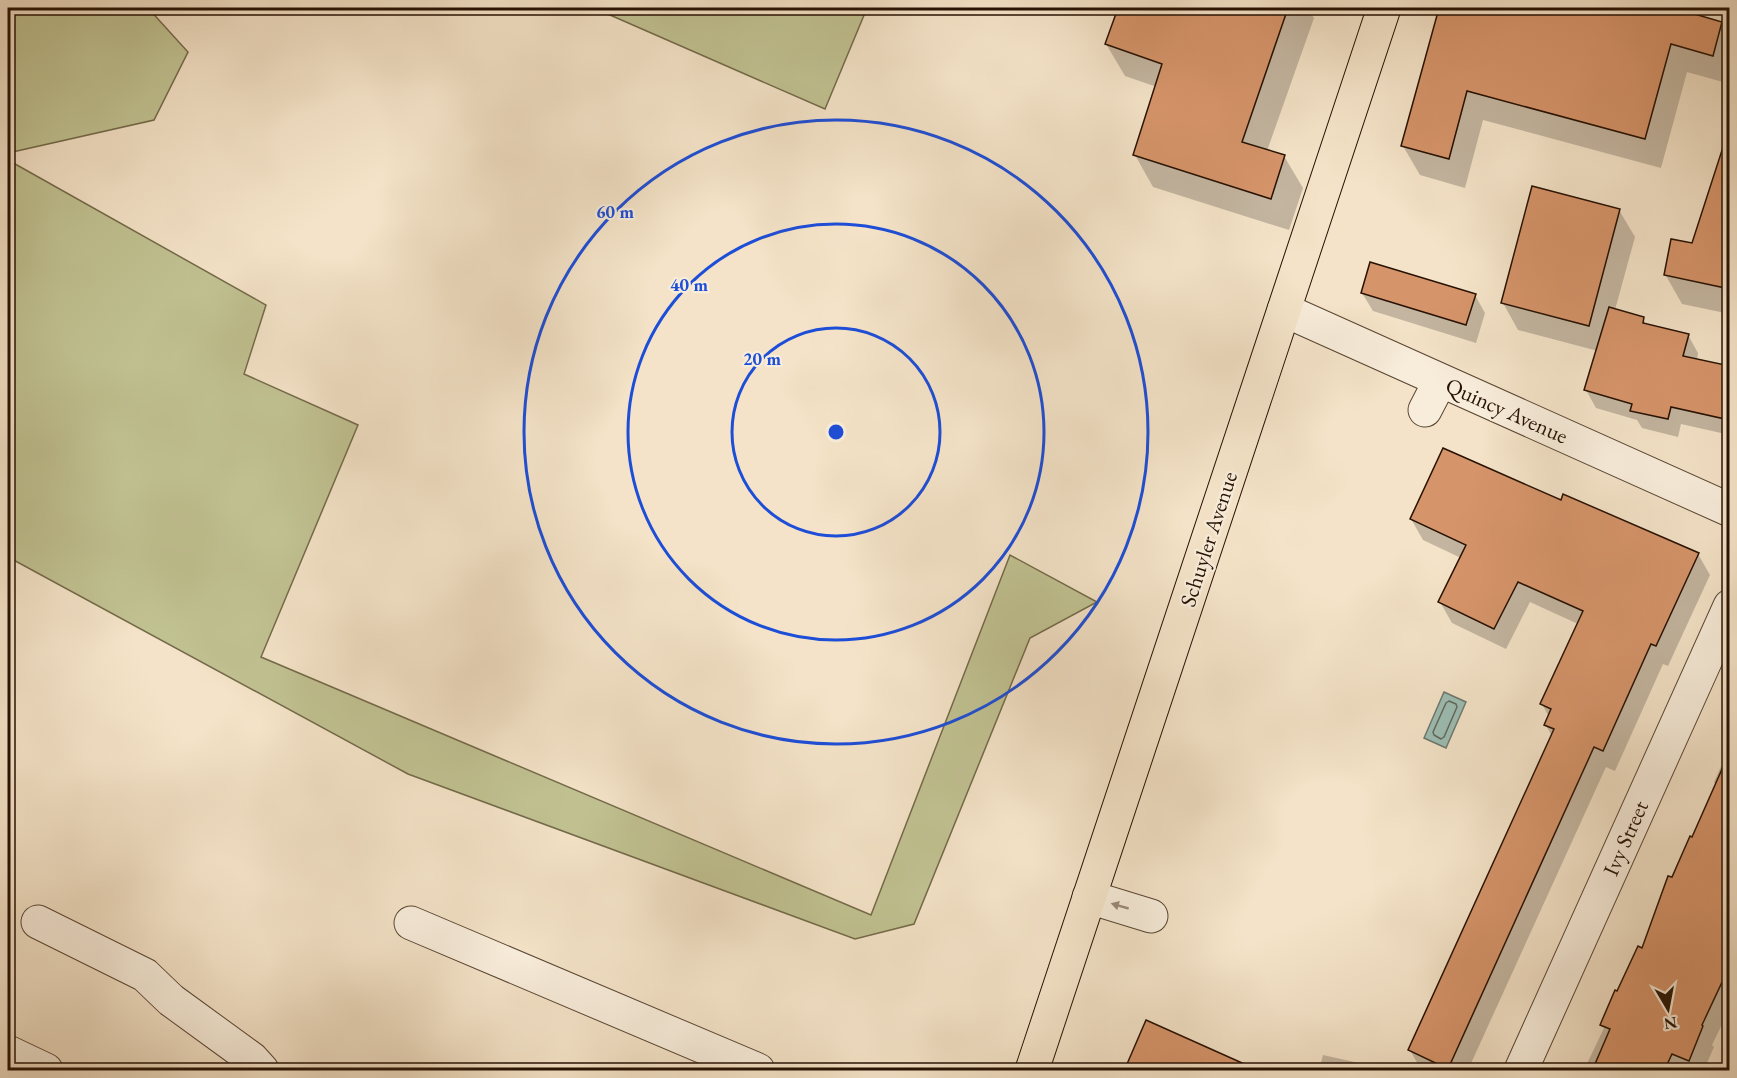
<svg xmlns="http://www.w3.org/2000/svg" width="1737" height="1078" font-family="'EB Garamond',serif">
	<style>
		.green { fill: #c1c292; stroke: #746a4a; stroke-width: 1.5 }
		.water { fill: #9cbeb5; stroke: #6d796e; stroke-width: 1.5 }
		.shadow { fill: #0003 }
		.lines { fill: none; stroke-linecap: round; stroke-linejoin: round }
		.shore { stroke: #61685c; stroke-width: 1.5 }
		.building { fill: #d6946a; stroke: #261103; stroke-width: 1.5 }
		.minor-casing { stroke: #5a4634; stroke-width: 35 }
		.major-casing { stroke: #261103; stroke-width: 35 }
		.minor { stroke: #f8eddb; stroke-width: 33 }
		.major { stroke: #f4e3c8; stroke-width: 33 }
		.oneway { fill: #9a8a7a }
		.ring { fill: none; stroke: #1d4ed8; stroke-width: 3 }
		.labels { text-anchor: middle; stroke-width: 4.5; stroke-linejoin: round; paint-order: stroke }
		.street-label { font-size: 22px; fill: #261103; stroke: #f8eddb }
		.centre { fill: #1d4ed8; stroke: #f8eddb; stroke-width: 3 }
		.ring-label { font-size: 18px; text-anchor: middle; font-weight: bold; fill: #1d4ed8; stroke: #f8eddb; stroke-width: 4.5; stroke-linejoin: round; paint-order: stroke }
	</style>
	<rect width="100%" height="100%" fill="#f4e3c8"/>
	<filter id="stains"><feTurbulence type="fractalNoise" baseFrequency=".00333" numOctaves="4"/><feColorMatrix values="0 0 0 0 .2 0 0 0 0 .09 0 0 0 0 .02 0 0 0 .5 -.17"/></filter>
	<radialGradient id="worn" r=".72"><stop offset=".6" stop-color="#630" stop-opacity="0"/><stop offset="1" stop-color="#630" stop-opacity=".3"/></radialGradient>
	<g class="green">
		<path d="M8 8H148L188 52 154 120 8 153Z"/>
		<path d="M594 8H867L825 109Z"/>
		<path d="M8 160 266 305 244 374 358 425 261 657 871 915 1010 555 1097 602 1030 638 914 924 855 939 408 774 8 557Z"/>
	</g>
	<path class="water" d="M1444 692 1466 702 1446 748 1424 738Z"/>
	<g class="shadow">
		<path d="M1119 8H1308L1314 18 1267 151 1284 156 1303 188 1289 230 1153 187 1135 155 1157 87 1125 76 1106 44Z"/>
		<path d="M1441 8H1704L1702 17 1730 25V84L1687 72 1661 168 1483 120 1465 188 1420 175 1403 146Z"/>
		<path d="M1730 147V314L1682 304 1665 274 1693 245Z"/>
		<path d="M1619 210 1635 237 1615 310 1643 319 1647 326 1688 335 1698 353 1697 360 1730 367V435L1681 424 1678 437 1642 428 1637 420 1596 408 1586 390 1598 351 1518 330 1503 303Z"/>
		<path d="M1362 293 1475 295 1485 313 1476 343 1373 311Z"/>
		<path d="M1562 502 1698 554 1710 575 1668 666 1663 664 1615 771 1606 767 1468 1070H1421L1410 1050 1552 736 1545 724 1549 717 1542 704 1578 624 1530 602 1506 649 1452 623 1440 602 1461 558 1423 540 1411 519Z"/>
		<path d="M1730 696V717L1724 708Z"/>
		<path d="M1730 746V1008L1712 1045 1714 1047 1704 1070H1584L1604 1028 1602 1025 1642 950 1673 879 1693 839 1716 786 1714 782Z"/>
		<path d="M1323 1055 1368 1065 1371 1070H1319Z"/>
	</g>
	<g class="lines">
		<path class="shore" d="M1449 701 1456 704 1457 707 1444 737 1441 739 1434 735 1433 732 1446 703Z"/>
	</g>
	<g class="building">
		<path d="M1118 8H1288L1242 142 1285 155 1271 199 1133 155 1162 64 1105 44Z"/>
		<path d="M1439 8H1674L1722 22 1713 56 1671 44 1645 139 1467 91 1449 159 1401 146Z"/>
		<path d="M1724 144 1730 145V289L1664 275 1671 239 1692 243Z"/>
		<path d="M1532 186 1620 209 1589 326 1501 303Z"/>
		<path d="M1370 262 1476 294 1466 325 1361 293Z"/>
		<path d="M1609 307 1644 317 1643 323 1689 334 1683 356 1730 366V397L1725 419 1671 407 1668 419 1630 411 1632 404 1584 390Z"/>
		<path d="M1443 448 1561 500 1563 494 1699 553 1656 646 1651 644 1603 751 1594 747 1448 1069 1408 1050 1554 729 1544 725 1551 709 1540 704 1583 611 1518 582 1494 629 1438 602 1466 545 1410 519Z"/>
		<path d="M1730 751V965L1702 1025 1703 1026 1689 1061 1672 1054 1664 1071H1592L1610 1029 1600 1025 1615 990 1617 991 1638 946 1642 948 1668 876 1672 877 1690 836 1692 837Z"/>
		<path d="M1146 1020 1260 1071H1124Z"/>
	</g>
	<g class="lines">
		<defs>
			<g id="minor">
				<path d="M1284 310 1730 510"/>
				<path d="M1425 410 1440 381"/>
				<path d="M1089 897 1151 916"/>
				<path d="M38 922 145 975 171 1000 252 1059 262 1070"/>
				<path d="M411 923 758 1070"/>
				<path d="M8 1052 46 1070"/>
				<path d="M1521 1070 1730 606"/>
			</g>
			<path id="major" d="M1032 1070 1384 8"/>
		</defs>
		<use href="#minor" class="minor-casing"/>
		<use href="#major" class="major-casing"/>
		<use href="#minor" class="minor"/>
		<use href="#major" class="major"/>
	</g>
	<defs><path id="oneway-solid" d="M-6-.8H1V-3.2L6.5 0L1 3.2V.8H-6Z" transform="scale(1.5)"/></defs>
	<use class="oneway" href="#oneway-solid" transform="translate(1120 906) rotate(-164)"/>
	<g class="ring">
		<circle cx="836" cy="432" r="104"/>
		<circle cx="836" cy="432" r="208"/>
		<circle cx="836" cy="432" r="312"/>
	</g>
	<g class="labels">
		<g class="street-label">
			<text transform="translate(1507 410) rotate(24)" y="8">Quincy Avenue</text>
			<text transform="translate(1208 539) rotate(-72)" y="8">Schuyler Avenue</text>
			<text transform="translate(1625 838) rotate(-66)" y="8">Ivy Street</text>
		</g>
	</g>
	<circle cx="836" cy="432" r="9" class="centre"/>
	<g class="ring-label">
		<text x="615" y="218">60 m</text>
		<text x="689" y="291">40 m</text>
		<text x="762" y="365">20 m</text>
	</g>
	<rect width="1737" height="1078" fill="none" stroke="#f4e3c8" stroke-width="30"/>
	<rect x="9" y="9" width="1719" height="1060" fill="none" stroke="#261103" stroke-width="3"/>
	<rect x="15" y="15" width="1707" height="1048" fill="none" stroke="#261103" stroke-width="1.5"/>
	<g transform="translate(1668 1009) rotate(170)" stroke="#f8eddb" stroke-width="4.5" paint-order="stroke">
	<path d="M0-4.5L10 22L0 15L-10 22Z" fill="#261103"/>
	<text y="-9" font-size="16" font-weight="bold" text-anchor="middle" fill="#261103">N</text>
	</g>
	<rect width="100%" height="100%" filter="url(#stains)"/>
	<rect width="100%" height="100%" fill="url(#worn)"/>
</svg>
